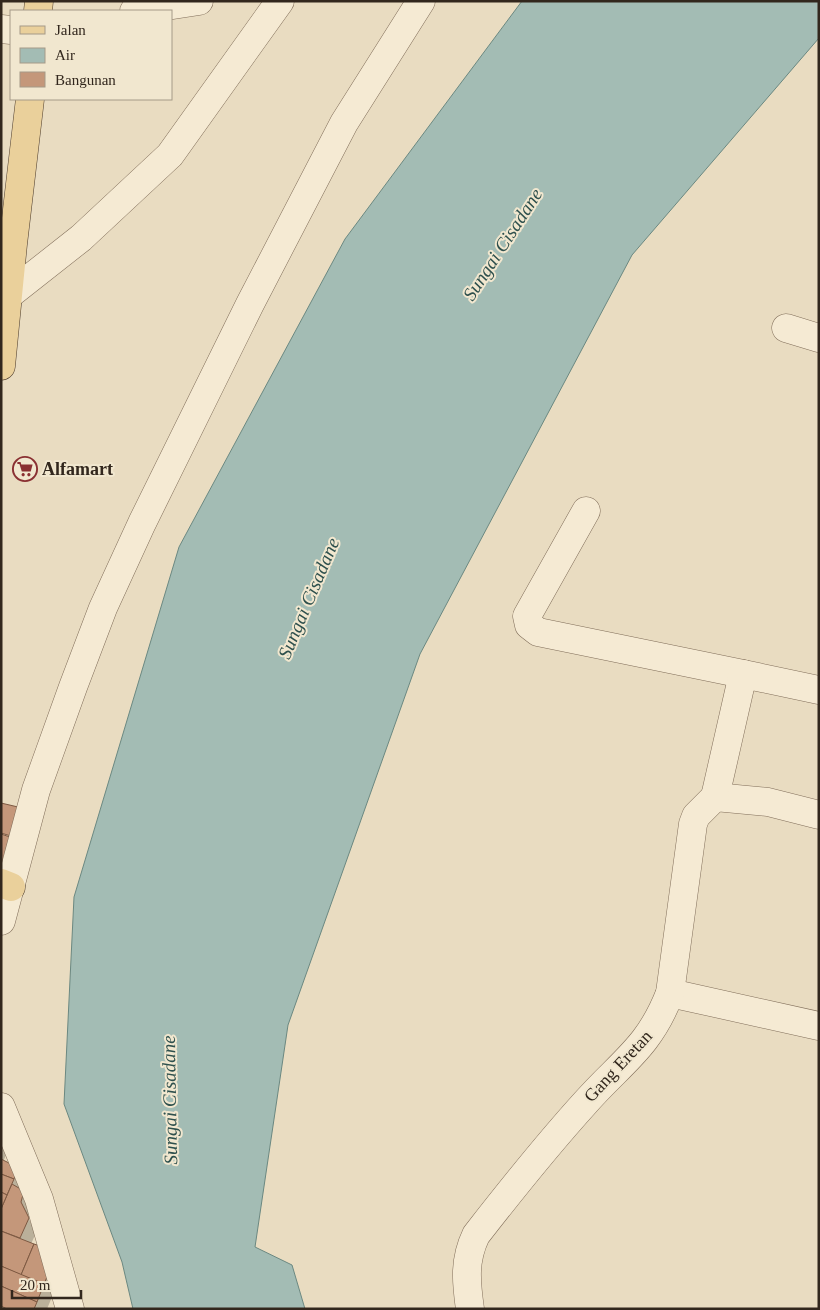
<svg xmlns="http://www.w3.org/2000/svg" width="820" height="1310" font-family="Georgia,serif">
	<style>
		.water { fill: #a3bcb4; stroke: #6b8881 }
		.shadow { fill: #0003 }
		.building { fill: #c4977a; stroke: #7d5942 }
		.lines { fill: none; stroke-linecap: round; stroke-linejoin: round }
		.minor-casing { stroke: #816e5a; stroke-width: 29 }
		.major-casing { stroke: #4e3d2e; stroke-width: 29 }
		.minor { stroke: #f5ead3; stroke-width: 28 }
		.major { stroke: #ead09b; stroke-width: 28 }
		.labels { text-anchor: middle; stroke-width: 4; stroke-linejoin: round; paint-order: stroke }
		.poi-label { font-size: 18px; font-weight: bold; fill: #32271d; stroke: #f1e7cf; text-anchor: start }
		.street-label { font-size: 18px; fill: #32271d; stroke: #f1e7cf }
		.water-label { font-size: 19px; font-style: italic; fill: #2e504d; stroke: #f1e7cf }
	</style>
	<rect width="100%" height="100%" fill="#e9dcc1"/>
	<path class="water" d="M522 1H819V38L632 255 420 654 288 1025 255 1247 292 1265 305 1309H133L122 1262 64 1104 74 897 179 547 345 239Z"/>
	<path class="shadow" d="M1 1136 8 1150 3 1162 14 1167 31 1206 28 1217 36 1233 31 1244 57 1285 47 1309H1Z"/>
	<g class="building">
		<path d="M1 803 18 807 11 836 1 833Z"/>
		<path d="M1 834 10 837 1 871Z"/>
		<path d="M1 1159 15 1166 17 1171 14 1179 1 1174Z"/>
		<path d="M1 1174 14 1179 7 1195 1 1192Z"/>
		<path d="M12 1184 24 1191 21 1202 29 1218 20 1238 1 1231V1209Z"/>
		<path d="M1 1192 7 1195 1 1209Z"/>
		<path d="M1 1231 34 1244 21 1275 1 1266Z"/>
		<path d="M34 1244 43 1247 50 1270 44 1284 21 1275Z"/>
		<path d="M1 1266 44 1284 37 1302 1 1286Z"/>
		<path d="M1 1286 37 1302 34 1309H7L1 1306Z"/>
	</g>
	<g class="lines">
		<defs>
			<g id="minor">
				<path d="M134 11 199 1"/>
				<path d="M1 29 11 30"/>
				<path d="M1 301 81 238 170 155 280 1"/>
				<path d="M786 328 819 338"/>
				<path d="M586 511 527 616 529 625 538 632 743 674"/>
				<path d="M715 797 743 674 819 690"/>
				<path d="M715 797 768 802 819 815"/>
				<path d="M1 921 36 790 73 687 103 608 142 523 250 304 344 123 421 1"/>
				<path d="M670 993 819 1026"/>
				<path d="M1 1107 39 1199 70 1309"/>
				<path d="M470 1309C466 1281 464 1260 476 1235 511 1190 547 1145 585 1103 621 1062 649 1048 670 993L693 824 696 816 715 797"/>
			</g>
			<g id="major">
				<path d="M38 11 39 1"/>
				<path d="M1 366 13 244 30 99"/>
				<path d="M1 883 11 887"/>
			</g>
		</defs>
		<use href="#minor" class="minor-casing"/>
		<use href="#major" class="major-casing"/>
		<use href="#minor" class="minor"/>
		<use href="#major" class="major"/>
	</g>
	<defs>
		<symbol id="supermarket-ring" viewBox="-11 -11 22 22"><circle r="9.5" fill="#f1e7cf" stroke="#8a3032" stroke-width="1.5"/><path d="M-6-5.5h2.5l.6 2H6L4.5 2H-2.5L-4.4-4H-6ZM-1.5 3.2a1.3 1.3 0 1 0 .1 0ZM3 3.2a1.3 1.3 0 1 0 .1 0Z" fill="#8a3032"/></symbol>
	</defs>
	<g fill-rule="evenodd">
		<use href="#supermarket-ring" x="11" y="455" width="28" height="28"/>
	</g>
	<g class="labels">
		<g class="poi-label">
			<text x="42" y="475">Alfamart</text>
		</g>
		<g class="street-label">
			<text transform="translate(618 1066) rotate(-47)" y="6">Gang Eretan</text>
		</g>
		<g class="water-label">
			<text transform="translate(502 244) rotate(-57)" y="7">Sungai Cisadane</text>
			<text transform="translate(308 598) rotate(-67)" y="7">Sungai Cisadane</text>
			<text transform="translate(169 1100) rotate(-91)" y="7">Sungai Cisadane</text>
		</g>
	</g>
	<rect width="820" height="1310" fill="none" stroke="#32271d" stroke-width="5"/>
	<rect x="10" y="10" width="162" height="90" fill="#f1e7cf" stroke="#a59a88"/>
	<rect x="20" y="26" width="25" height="8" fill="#ead09b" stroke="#a59a88"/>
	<text x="55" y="35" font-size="15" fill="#32271d">Jalan</text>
	<rect x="20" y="48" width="25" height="15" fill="#a3bcb4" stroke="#a59a88"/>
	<text x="55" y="60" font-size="15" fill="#32271d">Air</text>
	<rect x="20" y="72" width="25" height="15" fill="#c4977a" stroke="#a59a88"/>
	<text x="55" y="85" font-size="15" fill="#32271d">Bangunan</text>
	<path d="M12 1290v8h69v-8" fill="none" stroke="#32271d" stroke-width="2.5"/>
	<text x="20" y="1290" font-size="15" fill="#32271d" stroke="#f1e7cf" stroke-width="4" paint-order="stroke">20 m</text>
</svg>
